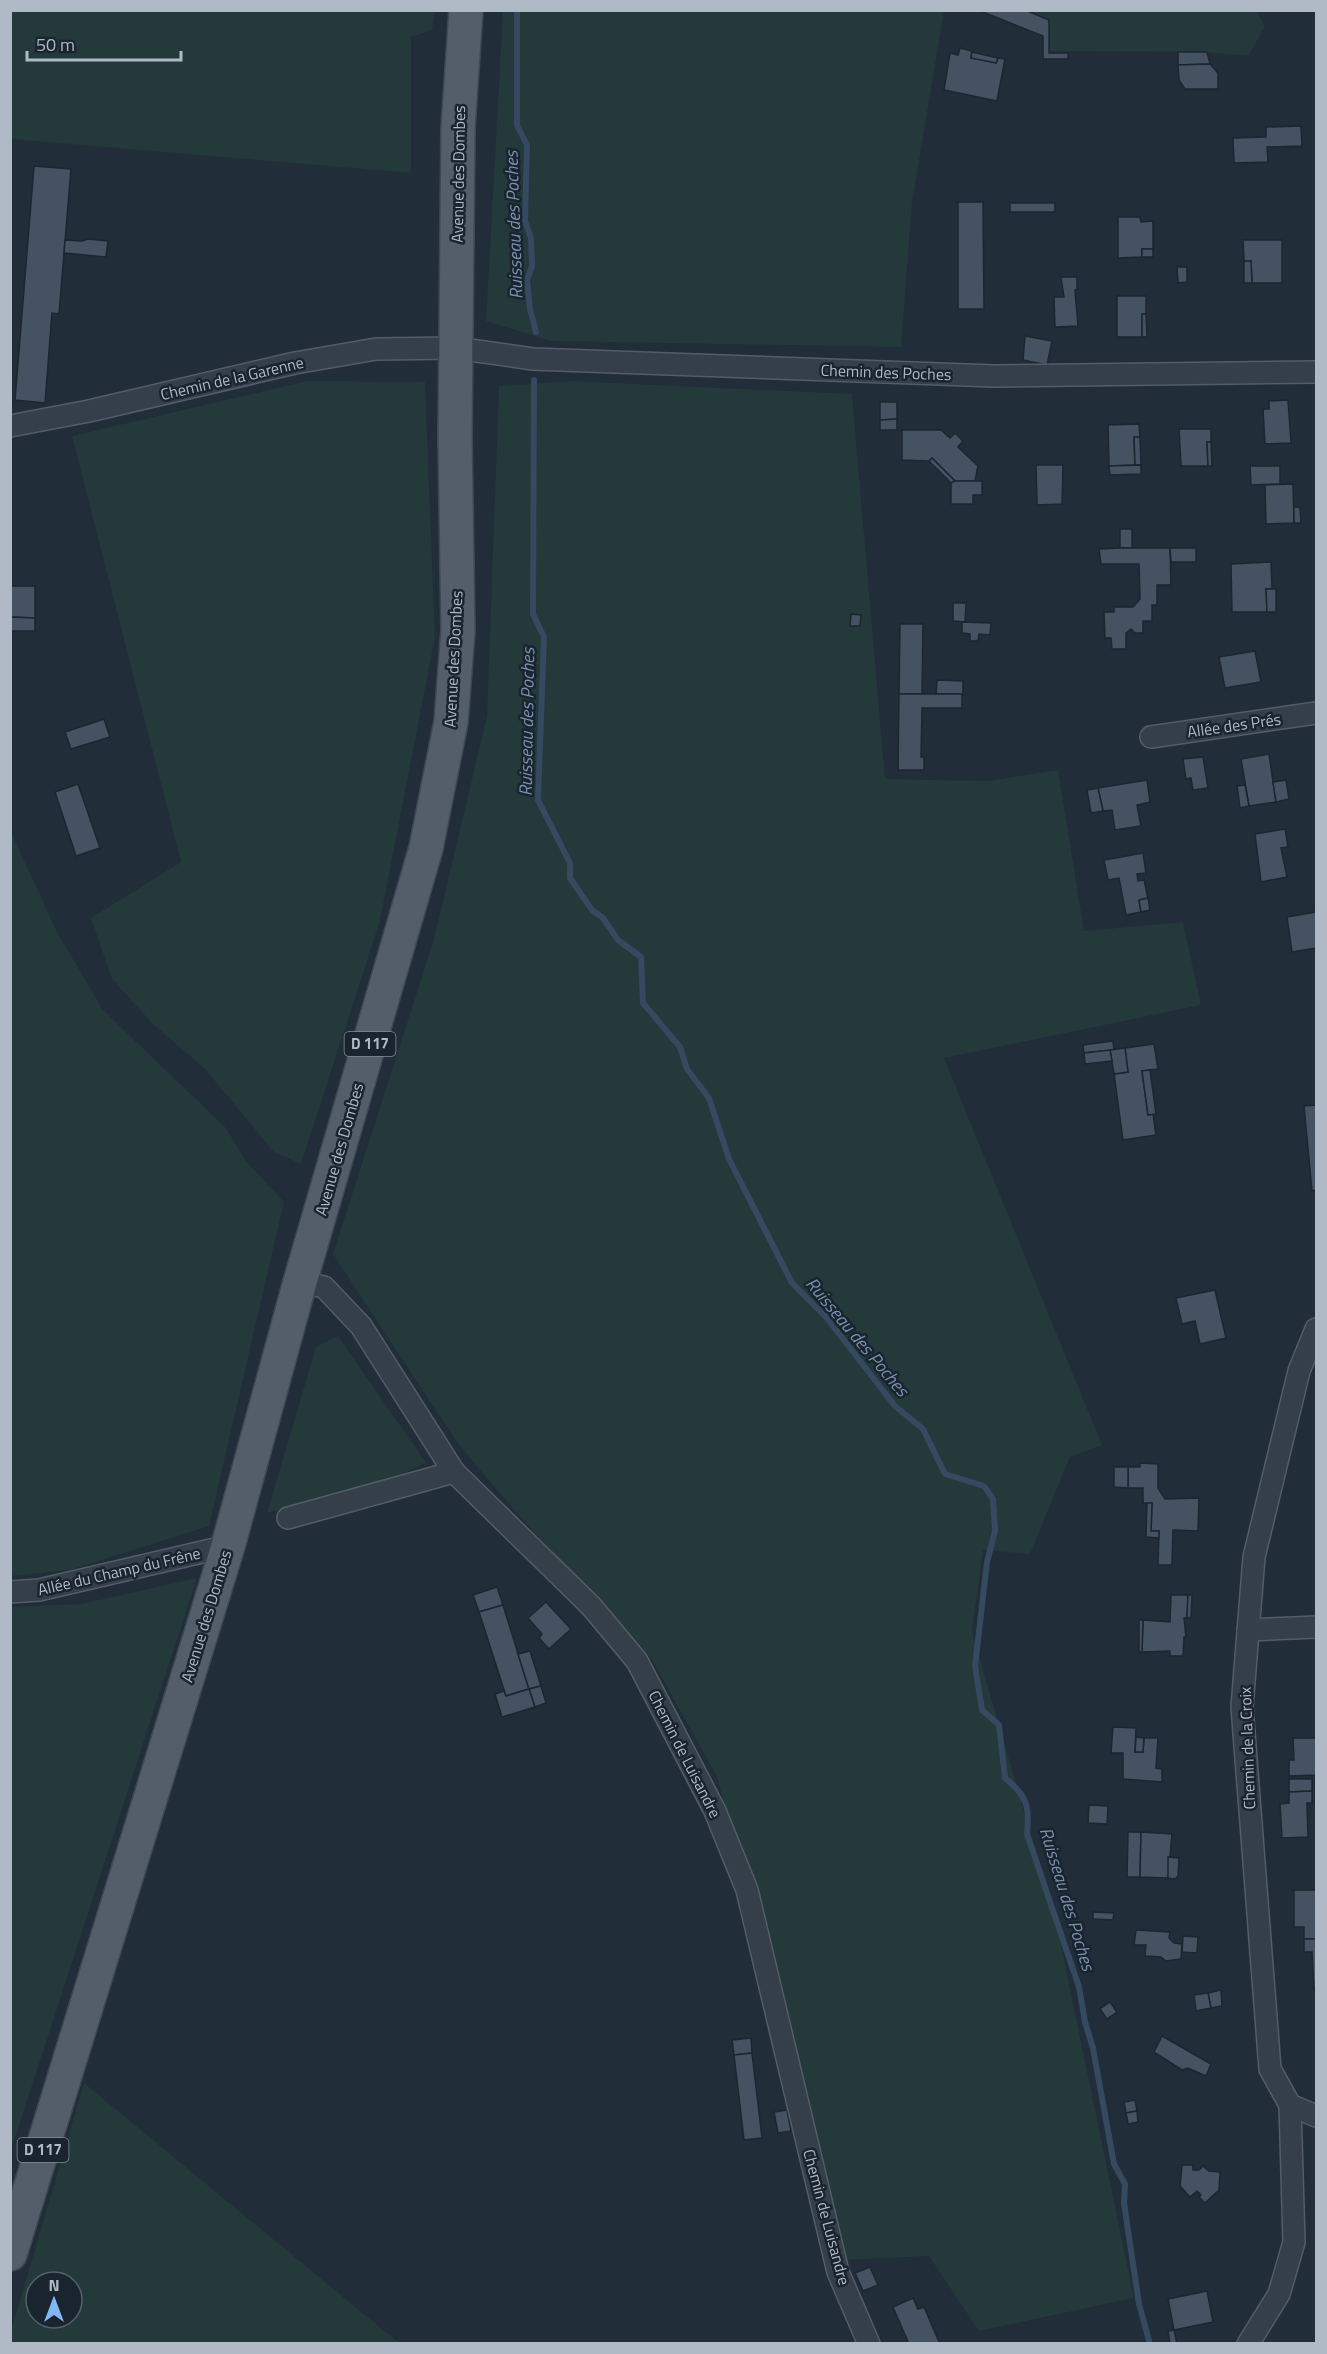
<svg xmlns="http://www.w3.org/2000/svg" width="1327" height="2354" font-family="'Titillium Web',sans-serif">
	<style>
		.green { fill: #23393a; fill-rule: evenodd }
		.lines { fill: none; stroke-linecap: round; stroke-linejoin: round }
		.stream { stroke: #354961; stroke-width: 6 }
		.building { fill: #445261; stroke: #1c2630; stroke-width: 1.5 }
		.minor-casing { stroke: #535c67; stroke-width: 24 }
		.primary-casing { stroke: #3e4853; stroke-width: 36 }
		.minor { stroke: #353f4a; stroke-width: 21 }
		.primary { stroke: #535e6a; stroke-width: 33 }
		.labels { text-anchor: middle; stroke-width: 5; stroke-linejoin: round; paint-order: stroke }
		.shield { fill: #1a242e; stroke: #838c98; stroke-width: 1.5 }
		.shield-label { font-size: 15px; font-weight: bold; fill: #b0b9c6 }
		.street-label { font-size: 16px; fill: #b0b9c6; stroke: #1a242e }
		.water-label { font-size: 18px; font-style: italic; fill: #7891ae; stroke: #1a242e }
	</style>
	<rect width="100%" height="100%" fill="#212d39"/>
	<g class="green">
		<path d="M10 11H435L432 30 411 37V173L11 139Z"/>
		<path d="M503 11H944L912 203 901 347 551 341 486 321Z"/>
		<path d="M1027 11H1257L1265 27 1248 56 1207 52 1049 51V20Z"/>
		<path d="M307 381 425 382 435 637 380 921 301 1164 274 1152 205 1069 151 1022 112 979 91 918 181 862 72 436Z"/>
		<path d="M572 381 852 394 885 779 988 781 1058 770 1084 931 1183 922 1201 1005 944 1058 1102 1445 1070 1457 1030 1554 983 1550 972 1632 1056 1921 1134 2298 979 2331 929 2256 839 2260 748 1886 716 1775 651 1658 523 1520 458 1444 333 1254 434 939 487 716 499 386Z"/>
		<path d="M10 830 57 932 103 1010 225 1127 247 1162 284 1202 209 1526 70 1570 11 1576Z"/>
		<path d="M338 1336 426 1463 388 1480 267 1513 316 1347Z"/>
		<path d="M197 1578 11 2150V1607L81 1604Z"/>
		<path d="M84 2083 399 2343H11V2331ZM36 2282H72V2318H36Z"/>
	</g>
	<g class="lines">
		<g class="stream">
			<path d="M517 10V125L527 145 525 221 531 238 532 266 527 280 530 309 536 332"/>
			<path d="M534 380 533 614 544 637 538 800 570 863V878L592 910 603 918 618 940 641 957 643 1003 680 1047 687 1069 709 1098 729 1159 792 1283 826 1317 895 1406 923 1429 945 1474 984 1486 993 1499 995 1531 987 1562 975 1666 982 1710 999 1725 1005 1778C1027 1796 1030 1806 1027 1834L1079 1987 1085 2022 1093 2048 1114 2164 1125 2184 1124 2203 1139 2304 1150 2344"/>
		</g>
	</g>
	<g class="building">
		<path d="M978 10H1025L1049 20V53H1068V59H1043V36Z"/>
		<path d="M960 48 972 51 971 58 996 63 998 58 1005 59 997 101 944 90 950 53 958 55Z"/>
		<path d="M972 52 998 58 996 63 971 58Z"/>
		<path d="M1178 52H1207L1210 64 1178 65Z"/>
		<path d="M1210 64 1218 73V89H1185L1179 80 1178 65Z"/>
		<path d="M1301 126 1302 146 1267 147 1268 162 1234 163 1233 138 1266 137V127Z"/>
		<path d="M34 166 71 169 59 314 52 313 45 403 15 400Z"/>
		<path d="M958 202H983L984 309H958Z"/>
		<rect x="1010" y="203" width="45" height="9"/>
		<path d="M1118 217H1140L1141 222 1153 221V249H1142V257L1118 258Z"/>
		<path d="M88 239 108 241 106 257 64 253 65 240 82 241Z"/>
		<path d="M1243 240H1282V283H1252L1251 261H1244Z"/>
		<rect x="1142" y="249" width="11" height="8"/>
		<path d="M1244 261H1251L1252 283H1244Z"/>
		<path d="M1177 267H1187V282L1178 283Z"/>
		<path d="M1061 277H1077V290H1075L1078 326 1055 327 1054 297H1064Z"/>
		<path d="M1117 296H1146V314H1142V337H1117Z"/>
		<path d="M1142 314H1146L1147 337H1142Z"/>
		<path d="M1025 336 1052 341 1047 365 1023 360Z"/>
		<path d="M1288 400 1291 443 1265 444 1263 409H1269V401Z"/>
		<path d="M880 402H897V419L880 420Z"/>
		<path d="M897 419V430H880V420Z"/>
		<path d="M1139 424 1140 437H1134L1135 465 1109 466 1108 425Z"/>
		<path d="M1179 429H1211V442H1207L1208 466H1181Z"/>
		<path d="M902 430H941L950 438 955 433 963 441 958 447 978 466 975 481H955L932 458 929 461 902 460Z"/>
		<path d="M1134 437H1140L1141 465H1135Z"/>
		<path d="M1207 442H1211L1212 466H1208Z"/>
		<path d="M932 458 955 481 951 483 929 461Z"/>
		<path d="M1036 465H1063L1062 504 1037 505Z"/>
		<path d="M1141 465V474L1110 475 1109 466Z"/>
		<path d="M1250 466H1280V484L1251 485Z"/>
		<path d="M955 481H982V495H973V504H951V483Z"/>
		<path d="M1293 484 1294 523 1266 524 1265 485Z"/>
		<path d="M1294 507H1300L1301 523H1294Z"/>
		<rect x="1120" y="529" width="12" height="19"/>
		<path d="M1120 548H1170L1171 585H1157V605H1152V621H1143V633H1135L1131 629 1126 633V649H1112L1111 638H1105L1104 612H1114V607H1133L1140 599 1139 564H1101L1099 549Z"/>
		<path d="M1170 548H1196V562H1171Z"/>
		<path d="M1271 562 1272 589H1266L1267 612H1232L1231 564Z"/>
		<path d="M10 586H35V618L10 617Z"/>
		<path d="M1266 589H1276V612H1267Z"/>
		<path d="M953 603H966L965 622 953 621Z"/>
		<path d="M851 614 861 615 860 626H850Z"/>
		<path d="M10 617 35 618V631H10Z"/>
		<path d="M962 622 991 623 990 635 979 634 978 641H970V634L962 633Z"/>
		<path d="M900 624H923L922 694H899Z"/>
		<path d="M1255 651 1261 682 1225 688 1219 657Z"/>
		<path d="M937 680 963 681V694H936Z"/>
		<path d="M899 694H962V708H922L921 757H924V770H898Z"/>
		<path d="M104 719 110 737 71 749 65 732Z"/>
		<path d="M1269 754 1276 802 1249 806 1241 759Z"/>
		<path d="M1203 757 1208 788 1193 790 1191 778 1186 779 1183 759Z"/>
		<path d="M1147 780 1150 802 1137 805 1141 826 1115 830 1112 810 1103 811 1098 788Z"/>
		<path d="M1286 780 1289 799 1276 802 1273 782Z"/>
		<path d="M78 784 100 848 76 856 55 792Z"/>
		<path d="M1245 785 1249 806 1240 808 1237 786Z"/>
		<path d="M1098 788 1103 811 1091 813 1087 790Z"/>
		<path d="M1285 829 1288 847 1281 848 1287 877 1261 882 1255 834Z"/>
		<path d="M1143 853 1146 873 1137 874 1138 881 1144 880 1148 898 1139 900 1141 912 1126 915 1119 878 1108 880 1104 860Z"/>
		<path d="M1148 898 1150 910 1141 912 1139 900Z"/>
		<path d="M1316 912V948L1292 952 1287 917Z"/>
		<path d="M1113 1041 1114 1050 1084 1053 1083 1045Z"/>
		<path d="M1154 1044 1158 1069 1142 1071 1148 1115 1153 1114 1156 1135 1123 1140 1114 1074 1128 1072 1125 1048Z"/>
		<path d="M1125 1048 1128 1072 1114 1074 1110 1050Z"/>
		<path d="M1110 1050 1112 1061 1085 1064 1084 1053Z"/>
		<path d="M1150 1070 1156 1114 1148 1115 1142 1071Z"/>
		<path d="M1316 1105V1190L1312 1191 1304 1106Z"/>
		<path d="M1215 1290 1226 1338 1200 1344 1195 1321 1182 1324 1176 1298Z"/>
		<path d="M1140 1463 1158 1464V1488L1165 1499 1199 1498 1198 1531 1173 1530 1172 1565H1158L1159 1531H1151L1152 1503H1143V1488H1128V1467H1140Z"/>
		<path d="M1114 1467H1128V1488L1114 1487Z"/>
		<path d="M1147 1503H1152L1151 1531H1159V1538L1146 1537Z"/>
		<path d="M497 1587 503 1605 479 1612 473 1595Z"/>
		<path d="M1171 1595H1188L1187 1618H1184L1186 1637H1184L1183 1656H1170V1651L1142 1652 1143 1620 1170 1622Z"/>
		<path d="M1188 1595H1192L1191 1618H1187Z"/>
		<path d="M546 1602 571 1629 549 1649 539 1638 542 1634 528 1618Z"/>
		<path d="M503 1605 529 1689 506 1696 479 1612Z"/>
		<path d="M1139 1620H1143L1142 1652H1139Z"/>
		<path d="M530 1651 541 1686 529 1689 518 1654Z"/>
		<path d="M541 1686 546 1703 535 1707 529 1689Z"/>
		<path d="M529 1689 535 1707 502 1717 495 1694 504 1691 506 1696Z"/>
		<path d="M1113 1727 1136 1728 1135 1752H1143L1144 1738H1158L1156 1768 1162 1769V1782L1123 1779V1753H1111Z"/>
		<path d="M1136 1737 1144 1738 1143 1752H1135Z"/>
		<path d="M1293 1738H1316V1775L1289 1776V1760H1294Z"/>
		<path d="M1289 1779H1312V1791L1289 1792Z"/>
		<path d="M1312 1791V1803H1307L1308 1837 1282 1838 1280 1804 1289 1803V1792Z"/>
		<path d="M1089 1805 1108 1806 1107 1824 1088 1823Z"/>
		<path d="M1128 1832H1141L1140 1877H1127Z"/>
		<path d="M1141 1832 1172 1834 1168 1878 1140 1877Z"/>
		<path d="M1168 1857 1179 1858 1178 1876 1175 1879 1168 1878Z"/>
		<path d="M1294 1890H1316V1939H1304V1927H1294Z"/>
		<path d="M1093 1912 1114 1913 1113 1920 1093 1919Z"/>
		<path d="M1136 1930 1170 1932 1169 1938 1174 1943 1182 1944 1181 1959 1166 1961 1161 1957 1145 1956 1146 1945H1134Z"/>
		<path d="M1183 1936 1198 1937 1197 1953 1182 1952Z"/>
		<path d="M1304 1939H1316V1989H1314L1312 1952H1304Z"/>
		<path d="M1221 1990 1222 2006 1211 2008 1208 1993Z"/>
		<path d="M1208 1993 1211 2008 1196 2011 1194 1995Z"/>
		<path d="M1110 2002 1117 2012 1107 2019 1100 2009Z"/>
		<path d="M1162 2036 1211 2064 1206 2076 1188 2068 1182 2070 1154 2052Z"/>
		<path d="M751 2038 752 2053 734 2055 732 2040Z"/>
		<path d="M752 2053 762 2138 744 2140 734 2055Z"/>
		<path d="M1135 2100 1137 2111 1126 2113 1124 2102Z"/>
		<path d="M787 2110 791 2131 778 2133 774 2112Z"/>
		<path d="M1137 2111 1138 2122 1128 2124 1126 2113Z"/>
		<path d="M1182 2165H1193V2170H1199L1203 2166 1209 2171 1220 2172 1219 2190 1205 2203 1199 2197 1201 2195 1197 2191 1190 2197 1180 2186Z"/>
		<path d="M870 2267 878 2285 863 2291 855 2273Z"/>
		<path d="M1207 2291 1213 2322 1174 2330 1168 2299Z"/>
		<path d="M913 2298 918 2309 924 2307 940 2344H909L893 2307Z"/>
		<path d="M1174 2330 1177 2344H1170L1168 2331Z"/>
	</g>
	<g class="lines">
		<defs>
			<g id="minor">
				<path d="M10 426 89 411 295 363 376 349 456 348 533 359 994 376 1316 372"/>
				<path d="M1151 737 1316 713"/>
				<path d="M300 1282 324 1287 361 1326 454 1472 591 1606 637 1661 715 1811 747 1890 838 2272 869 2344"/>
				<path d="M1316 1329 1299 1371 1254 1557 1242 1707 1270 2069 1290 2105 1316 2116"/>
				<path d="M288 1518 454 1472"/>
				<path d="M10 1592 39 1590 228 1546"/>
				<path d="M1248 1630 1316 1627"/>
				<path d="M1248 2344 1279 2294 1294 2242 1290 2105"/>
			</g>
			<path id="primary" d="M10 2254 228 1546 300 1282 426 848 451 722 458 631 455 437 458 128 466 10"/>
		</defs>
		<use href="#minor" class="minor-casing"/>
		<use href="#primary" class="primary-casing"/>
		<use href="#minor" class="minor"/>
		<use href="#primary" class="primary"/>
	</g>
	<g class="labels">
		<g class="shield">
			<rect x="344.5" y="1032" width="51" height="24" rx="4.5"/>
			<rect x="17.5" y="2138" width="51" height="24" rx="4.5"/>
		</g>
		<g class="shield-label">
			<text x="370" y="1049">D 117</text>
			<text x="43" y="2155">D 117</text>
		</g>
		<g class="street-label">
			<text transform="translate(458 174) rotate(-89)" y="6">Avenue des Dombes</text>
			<text transform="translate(886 372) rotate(2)" y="6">Chemin des Poches</text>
			<text transform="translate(232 378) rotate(-13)" y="6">Chemin de la Garenne</text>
			<text transform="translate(453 659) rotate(-87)" y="6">Avenue des Dombes</text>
			<text transform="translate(1234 725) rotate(-8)" y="6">Allée des Prés</text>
			<text transform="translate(339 1149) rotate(-74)" y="6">Avenue des Dombes</text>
			<text transform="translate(119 1571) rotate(-13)" y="6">Allée du Champ du Frêne</text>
			<text transform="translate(206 1616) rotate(-73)" y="6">Avenue des Dombes</text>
			<text transform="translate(1247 1748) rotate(-92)" y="6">Chemin de la Croix</text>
			<text transform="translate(685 1754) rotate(63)" y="6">Chemin de Luisandre</text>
			<text transform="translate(827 2217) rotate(75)" y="6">Chemin de Luisandre</text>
		</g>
		<g class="water-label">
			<text transform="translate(514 225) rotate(-92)" y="6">Ruisseau des Poches</text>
			<text transform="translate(527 722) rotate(-89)" y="6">Ruisseau des Poches</text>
			<text transform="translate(857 1337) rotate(50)" y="6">Ruisseau des Poches</text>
			<text transform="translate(1067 1899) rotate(73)" y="6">Ruisseau des Poches</text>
		</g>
	</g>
	<rect width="1327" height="2354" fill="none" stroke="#b0b9c6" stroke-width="24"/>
	<g transform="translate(54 2300)"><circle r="28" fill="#1a242e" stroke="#56606b" stroke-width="1.5"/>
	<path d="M0-4.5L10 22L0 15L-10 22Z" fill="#83b6f7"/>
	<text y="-9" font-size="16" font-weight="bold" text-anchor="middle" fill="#b0b9c6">N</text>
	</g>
	<path d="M27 51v9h154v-9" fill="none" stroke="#b0b9c6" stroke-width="3"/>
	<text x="36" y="51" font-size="18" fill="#b0b9c6" stroke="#1a242e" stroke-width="4.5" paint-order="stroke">50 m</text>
</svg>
